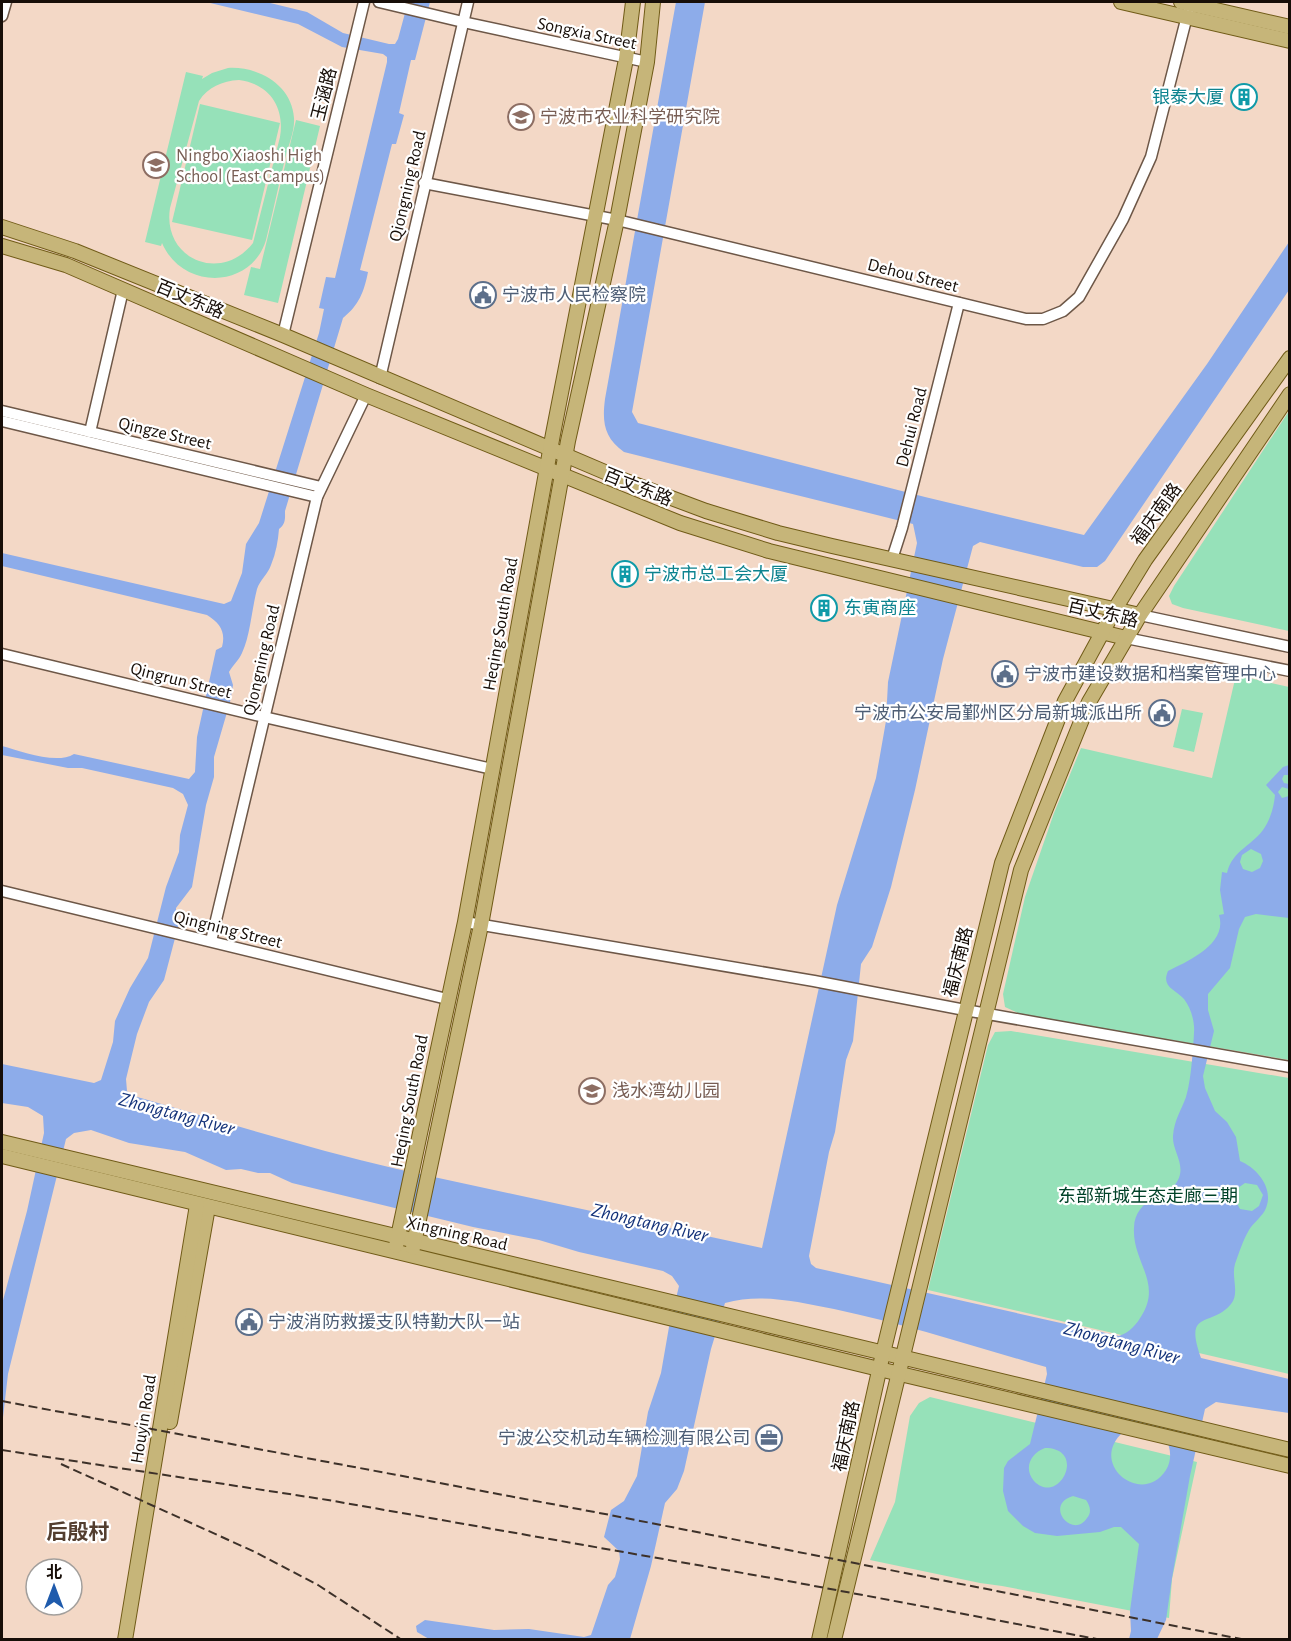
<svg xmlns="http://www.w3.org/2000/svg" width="1291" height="1641" font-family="'Alegreya Sans','Noto Sans SC',sans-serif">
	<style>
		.green { fill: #96e1b9; fill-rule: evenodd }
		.water { fill: #8dacea; fill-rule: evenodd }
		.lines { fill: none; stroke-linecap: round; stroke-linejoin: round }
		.minor-casing { stroke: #6d5747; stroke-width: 13 }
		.major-casing { stroke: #705b17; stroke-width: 16 }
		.minor { stroke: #fff; stroke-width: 10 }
		.major { stroke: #c6b579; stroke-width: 14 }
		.rail { stroke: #3d3129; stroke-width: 2; stroke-dasharray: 9 4.5; stroke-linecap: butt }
		.labels { text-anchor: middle; stroke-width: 4.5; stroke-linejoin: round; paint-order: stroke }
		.street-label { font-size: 18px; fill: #170e08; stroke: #fff }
		.culture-label { font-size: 18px; fill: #0d838f; stroke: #fff; text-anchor: start }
		.education-label { font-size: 18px; fill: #785e54; stroke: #fff; text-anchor: start }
		.service-label { font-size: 18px; fill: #4e5e75; stroke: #fff; text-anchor: start }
		.park-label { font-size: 18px; fill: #004228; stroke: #fff }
		.water-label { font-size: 20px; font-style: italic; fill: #14337a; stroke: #fff }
		.quarter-label { font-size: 21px; font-weight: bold; fill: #533e2f; stroke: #fff }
	</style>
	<rect width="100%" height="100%" fill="#f3d8c6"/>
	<g class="green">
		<path d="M228 68C258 66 292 85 294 118 295 130 289 144 286 155 279 183 273 212 266 240 251 290 182 290 162 243L161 246 145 242 186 72 203 76 202 79 212 73ZM239 80C270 84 285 108 280 137L253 243C221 284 162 259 170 208L199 101C208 87 222 81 239 80Z"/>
		<path d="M200 104 280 123 252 240 172 222Z"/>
		<path d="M296 120 320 126 278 303 244 295 251 267 260 269Z"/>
		<path d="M1289 411V631L1183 608 1172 604 1169 596 1174 586Z"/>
		<path d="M1236 675 1289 687V1060L1020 1014 1005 1007 1003 994 1025 897 1054 813 1081 748 1212 778Z"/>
		<path d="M1182 709 1203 713 1194 752 1173 747Z"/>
		<path d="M1011 1031 1289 1078V1374L928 1290 988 1045 995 1032Z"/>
		<path d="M930 1397 1197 1462 1172 1579 1169 1618 1002 1586 980 1583 870 1560 895 1502 910 1416 919 1403Z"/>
	</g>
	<path class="water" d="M206 2H266L307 12 343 33 389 44H395L398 39 408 2H430L415 60H411L399 113 404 115 396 144H392L360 270 368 272C364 292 359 305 343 318L285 511C285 518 286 524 279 529 278 541 276 553 271 565 268 574 260 580 257 589 252 608 250 637 242 653 239 660 233 665 229 672L233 685 230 702 214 757V777L206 805 192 887 176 908V915L179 923 164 980 149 1002 137 1034 126 1079 127 1091 134 1096C221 1121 308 1148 397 1169L762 1248 837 905 876 778 886 721 888 682 917 543 913 524 624 452C604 438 602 422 605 399L676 2H705L632 412 638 423 925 497 1084 535 1207 364 1289 242V290L1105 561 1097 567H1083L980 542 973 546 943 659 915 790 891 887 872 947 861 964 853 1041 846 1060 835 1132 829 1152 809 1256 811 1264 816 1268 1119 1336C1129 1333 1137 1324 1142 1315 1162 1282 1132 1261 1134 1228 1135 1196 1170 1197 1178 1180 1186 1164 1172 1151 1173 1136 1174 1120 1181 1111 1186 1097 1191 1081 1193 1051 1194 1033 1195 1022 1191 1008 1184 999 1175 989 1161 987 1168 971 1188 961 1228 944 1219 915L1224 914 1220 890 1222 872 1227 873C1232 850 1254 845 1265 827 1271 817 1274 806 1275 795L1266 785 1283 767 1289 765V775H1284L1282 779 1284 783 1289 784V789L1282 787 1278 792 1282 798 1289 796V918L1256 914 1245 917 1239 929 1230 968 1208 994V1010L1214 1031 1203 1076 1205 1088 1215 1111 1227 1122 1236 1137 1240 1161C1257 1168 1274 1188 1266 1208 1263 1216 1254 1222 1249 1230 1243 1240 1239 1253 1235 1264 1231 1277 1240 1293 1231 1304 1212 1328 1183 1308 1201 1358L1289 1379V1413L1216 1402 1205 1409 1190 1476 1172 1578 1166 1620 1157 1639H1129L1131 1631 1130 1611 1139 1544 1121 1527H1114L1100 1532 1057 1536 1035 1533 1023 1526 1008 1511 1003 1491 1004 1468 1008 1461 1030 1444 1047 1374 1046 1367C976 1347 905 1324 834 1309 797 1302 761 1293 725 1303L711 1349 684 1471 677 1489 665 1503 651 1566 630 1639H429L417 1632 416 1626 425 1620 494 1630 529 1629 584 1637 591 1635 608 1585 615 1577 620 1559 619 1551 604 1537 611 1510 624 1501 637 1476 648 1412 661 1373 669 1327 679 1286 672 1276 663 1271 579 1252 539 1240 473 1227 292 1183 270 1173H258L241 1169 226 1170 185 1152 129 1143 91 1130 74 1133 66 1139 8 1374 2 1426V1304L27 1211 44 1133 43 1116 28 1107 2 1103V1064L94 1083 101 1080 113 1042 115 1021 130 988 148 958 166 887 179 852 180 835 188 805 183 794 173 788 82 768H68L2 755V746C21 751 56 765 74 754L189 779 195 772 197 737 216 650 222 647C226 632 220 623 207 615L2 566V553L224 604 231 601 242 573 246 544 259 523 319 333 324 309 319 308 326 277 335 278 387 62V57L383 54 342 47 298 24ZM1251 849 1261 854 1263 861 1260 868 1252 872 1243 869 1240 862 1242 855ZM1245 1183 1257 1185 1263 1195 1259 1206 1252 1211 1240 1209 1234 1198 1235 1190ZM1123 1432 1166 1439C1171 1449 1172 1460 1166 1470 1143 1507 1087 1465 1123 1432ZM1045 1448C1088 1448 1059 1507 1034 1481 1023 1468 1031 1453 1045 1448ZM1073 1496 1086 1500C1090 1506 1092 1512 1087 1518 1073 1540 1043 1505 1073 1496Z"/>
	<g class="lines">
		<defs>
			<g id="minor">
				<path d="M379 2 463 22 647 62"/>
				<path d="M2 16 6 2"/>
				<path d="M424 183 617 220 1026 319H1043L1063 311 1079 297 1123 219 1151 157 1188 12"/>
				<path d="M283 335 364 2"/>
				<path d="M380 378 468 2"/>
				<path d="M2 411 321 487"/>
				<path d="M2 421 317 497"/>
				<path d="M90 432 123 290"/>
				<path d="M892 559 902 528 959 303"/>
				<path d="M1140 615 1290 647"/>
				<path d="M1126 638 1290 671"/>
				<path d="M2 654 264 717 492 769"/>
				<path d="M2 891 447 999"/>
				<path d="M465 922 814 981 965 1010 1290 1067"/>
				<path d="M211 941 317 497 366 395"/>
			</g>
			<g id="major">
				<path d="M1121 2 1290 41"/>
				<path d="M1181 2 1290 27"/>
				<path d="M2 227 75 251 283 335 626 481 706 511 778 533 832 546 1140 615"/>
				<path d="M2 246 66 265 366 395 680 523 769 551 1126 638"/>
				<path d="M2 1142 1290 1450"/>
				<path d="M2 1156 879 1369 1290 1466"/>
				<path d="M396 1246 465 922 553 434 626 59 633 2"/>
				<path d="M413 1248 481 925 568 441 617 220 647 62 653 2"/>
				<path d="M170 1422 208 1207"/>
				<path d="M125 1640 197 1205"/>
				<path d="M819 1640 883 1353 1002 863 1065 701 1115 609 1145 560 1290 358"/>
				<path d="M834 1640 1021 870 1089 702 1140 615 1290 394"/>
			</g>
		</defs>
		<use href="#minor" class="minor-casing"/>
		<use href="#major" class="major-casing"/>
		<use href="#minor" class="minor"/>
		<use href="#major" class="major"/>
		<g class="rail">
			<path d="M2 1401 605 1514 1246 1640"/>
			<path d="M2 1450 328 1500 788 1581 1102 1640"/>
			<path d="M61 1464 255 1552 318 1585 402 1640"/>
		</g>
	</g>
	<defs>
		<symbol id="building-ring" viewBox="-11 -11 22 22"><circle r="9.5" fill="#fff" stroke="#0f9aa8" stroke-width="1.5"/><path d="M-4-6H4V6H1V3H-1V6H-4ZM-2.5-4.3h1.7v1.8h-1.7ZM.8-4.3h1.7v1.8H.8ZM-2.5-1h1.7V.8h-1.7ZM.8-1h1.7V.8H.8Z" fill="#0f9aa8"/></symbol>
		<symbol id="university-ring" viewBox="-11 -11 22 22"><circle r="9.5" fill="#fff" stroke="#8d6e63" stroke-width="1.5"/><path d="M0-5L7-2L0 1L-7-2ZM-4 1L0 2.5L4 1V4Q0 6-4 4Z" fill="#8d6e63"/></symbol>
		<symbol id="school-ring" viewBox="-11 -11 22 22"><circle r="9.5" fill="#fff" stroke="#8d6e63" stroke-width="1.5"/><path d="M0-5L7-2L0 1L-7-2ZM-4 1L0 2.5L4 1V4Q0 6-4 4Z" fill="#8d6e63"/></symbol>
		<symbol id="civic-ring" viewBox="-11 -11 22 22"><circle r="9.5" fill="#fff" stroke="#5c6f8a" stroke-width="1.5"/><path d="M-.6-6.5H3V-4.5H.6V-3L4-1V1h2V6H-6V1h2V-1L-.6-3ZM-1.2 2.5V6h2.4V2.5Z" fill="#5c6f8a"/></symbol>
		<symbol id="office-ring" viewBox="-11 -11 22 22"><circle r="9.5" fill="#fff" stroke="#5c6f8a" stroke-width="1.5"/><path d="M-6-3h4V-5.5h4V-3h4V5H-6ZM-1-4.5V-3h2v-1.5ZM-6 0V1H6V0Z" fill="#5c6f8a"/></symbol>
	</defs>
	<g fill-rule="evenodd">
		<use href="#building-ring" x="1229" y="82" width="30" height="30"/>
		<use href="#university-ring" x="506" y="102" width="30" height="30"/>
		<use href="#school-ring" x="141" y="150" width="30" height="30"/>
		<use href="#civic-ring" x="468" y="280" width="30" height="30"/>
		<use href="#building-ring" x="610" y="559" width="30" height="30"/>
		<use href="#building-ring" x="809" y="593" width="30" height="30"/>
		<use href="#civic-ring" x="990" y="659" width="30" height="30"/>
		<use href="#civic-ring" x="1147" y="698" width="30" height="30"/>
		<use href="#school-ring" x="577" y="1076" width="30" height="30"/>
		<use href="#civic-ring" x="234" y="1307" width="30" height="30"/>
		<use href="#office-ring" x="754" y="1423" width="30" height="30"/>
	</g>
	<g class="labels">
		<g class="street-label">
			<text transform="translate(587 33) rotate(12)" y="6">Songxia Street</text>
			<text transform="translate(324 94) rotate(-76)" y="6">玉涵路</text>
			<text transform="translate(407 186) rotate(-77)" y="6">Qiongning Road</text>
			<text transform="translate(913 275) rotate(14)" y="6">Dehou Street</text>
			<text transform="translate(190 299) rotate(23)" y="6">百丈东路</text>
			<text transform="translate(911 427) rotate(-76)" y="6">Dehui Road</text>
			<text transform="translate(165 433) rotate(13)" y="6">Qingze Street</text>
			<text transform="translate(638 487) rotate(22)" y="6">百丈东路</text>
			<text transform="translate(1156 514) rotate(-54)" y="6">福庆南路</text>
			<text transform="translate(1103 613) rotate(13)" y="6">百丈东路</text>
			<text transform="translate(500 624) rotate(-80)" y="6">Heqing South Road</text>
			<text transform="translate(261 660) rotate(-77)" y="6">Qiongning Road</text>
			<text transform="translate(181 680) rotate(14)" y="6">Qingrun Street</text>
			<text transform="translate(228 929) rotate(14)" y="6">Qingning Street</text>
			<text transform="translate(958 962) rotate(-76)" y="6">福庆南路</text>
			<text transform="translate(409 1101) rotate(-79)" y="6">Heqing South Road</text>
			<text transform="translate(457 1233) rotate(13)" y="6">Xingning Road</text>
			<text transform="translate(143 1419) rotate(-81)" y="6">Houyin Road</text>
			<text transform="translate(846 1436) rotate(-78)" y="6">福庆南路</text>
		</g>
		<g class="culture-label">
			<text x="1224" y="103" text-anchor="end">银泰大厦</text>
			<text x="644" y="580">宁波市总工会大厦</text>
			<text x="844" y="614">东寅商座</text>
		</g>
		<g class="education-label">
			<text x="540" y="123">宁波市农业科学研究院</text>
			<text x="176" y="161">Ningbo Xiaoshi High<tspan x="176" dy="21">School (East Campus)</tspan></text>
			<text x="612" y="1097">浅水湾幼儿园</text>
		</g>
		<g class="service-label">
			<text x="502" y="301">宁波市人民检察院</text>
			<text x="1024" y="680">宁波市建设数据和档案管理中心</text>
			<text x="1142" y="719" text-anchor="end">宁波市公安局鄞州区分局新城派出所</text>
			<text x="268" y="1328">宁波消防救援支队特勤大队一站</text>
			<text x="750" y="1444" text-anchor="end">宁波公交机动车辆检测有限公司</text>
		</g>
		<g class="park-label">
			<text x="1148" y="1202">东部新城生态走廊三期</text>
		</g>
		<g class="water-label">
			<text transform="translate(177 1113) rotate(15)" y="7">Zhongtang River</text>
			<text transform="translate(650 1222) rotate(13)" y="7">Zhongtang River</text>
			<text transform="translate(1122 1342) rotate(15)" y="7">Zhongtang River</text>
		</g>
		<g class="quarter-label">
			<text x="78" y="1539">后殷村</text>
		</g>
	</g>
	<rect width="1291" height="1641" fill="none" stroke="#170e08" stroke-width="6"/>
	<g transform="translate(54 1587)"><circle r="28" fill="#ffffff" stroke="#a29f9c" stroke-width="1.5"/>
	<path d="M0-4.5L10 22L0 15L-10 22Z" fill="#1f5bac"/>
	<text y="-9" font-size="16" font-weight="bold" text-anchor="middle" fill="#170e08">北</text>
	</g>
</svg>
